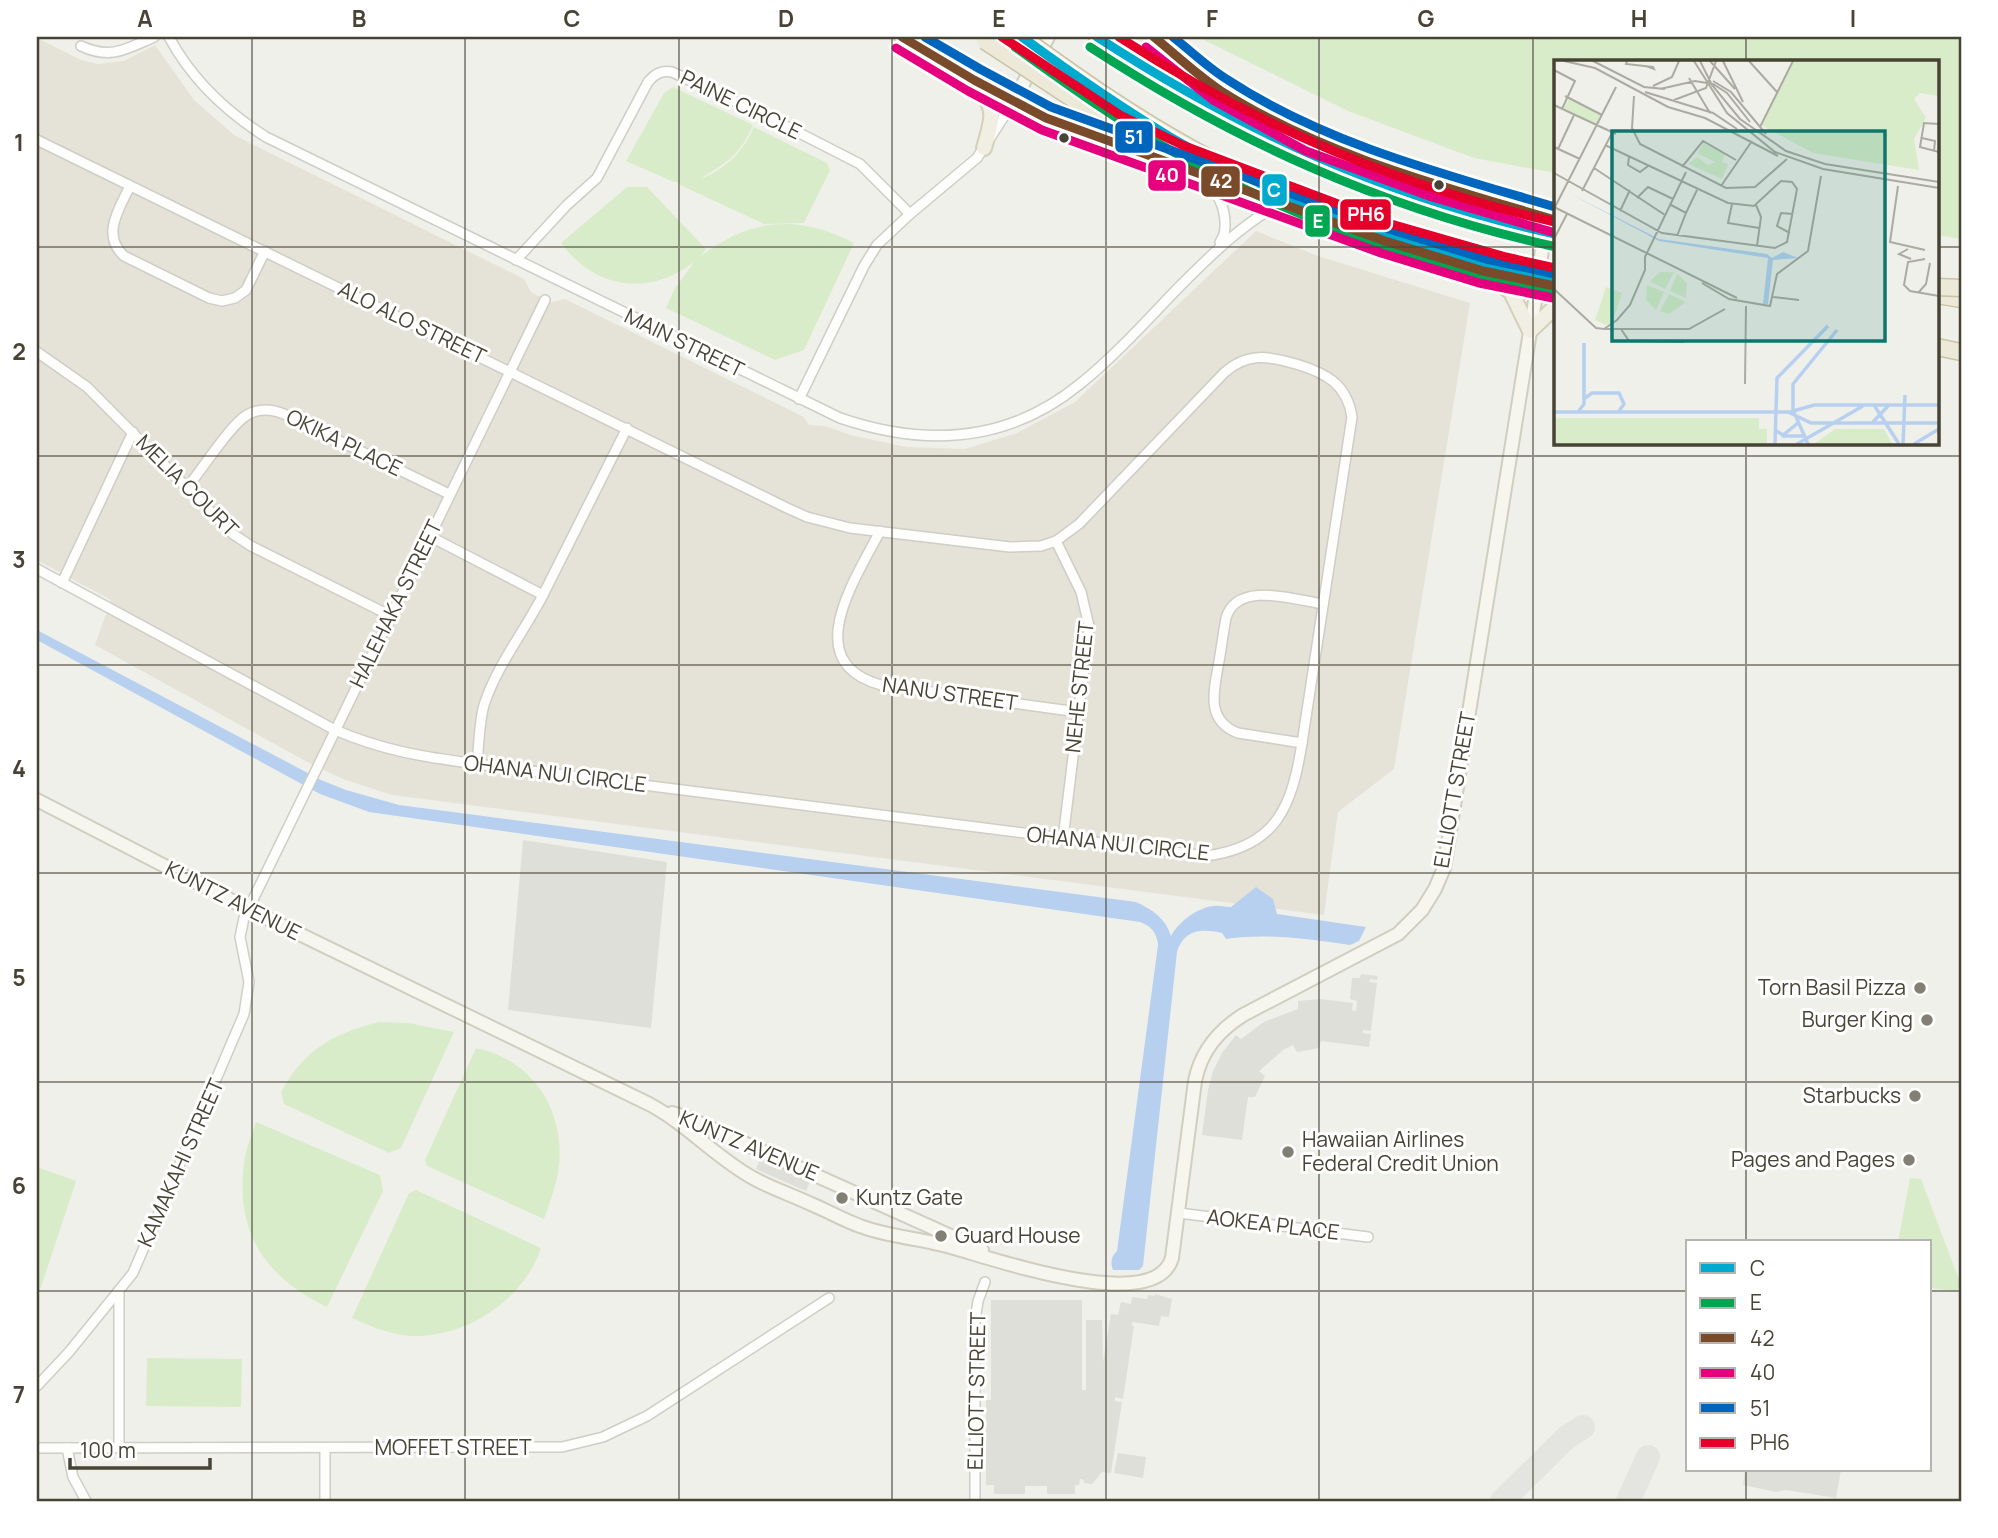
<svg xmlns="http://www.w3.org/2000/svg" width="1998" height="1538" font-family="Manrope,sans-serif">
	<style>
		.residential { fill: #e5e3d7 }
		.green { fill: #d8ecc9 }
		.parking { fill: #dfdfd9 }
		.water { fill: #b8d0f0 }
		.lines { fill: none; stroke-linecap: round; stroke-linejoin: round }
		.taxiway { stroke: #e4e4e1; stroke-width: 24 }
		.street-casing { stroke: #cecdc7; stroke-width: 12 }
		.secondary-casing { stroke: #d0cec1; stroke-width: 16 }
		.primary-casing { stroke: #d3d0b7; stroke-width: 18 }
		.highway-casing { stroke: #c9c2a4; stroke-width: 19 }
		.street { stroke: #fdfdfc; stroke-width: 9 }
		.secondary { stroke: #f7f6ee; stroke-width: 12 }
		.primary { stroke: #f1efe3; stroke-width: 14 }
		.highway { stroke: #ece9d9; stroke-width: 16 }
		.highway-bridge-casing { stroke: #c9c2a4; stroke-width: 19; stroke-linecap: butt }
		.highway-bridge { stroke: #ece9d9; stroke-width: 16 }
		.bus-1-casing { stroke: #fff; stroke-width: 14 }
		.bus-2-casing { stroke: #fff; stroke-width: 14 }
		.bus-3-casing { stroke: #fff; stroke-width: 14 }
		.bus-4-casing { stroke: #fff; stroke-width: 14 }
		.bus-5-casing { stroke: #fff; stroke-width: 14 }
		.bus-6-casing { stroke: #fff; stroke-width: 14 }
		.bus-1 { stroke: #00a9ce; stroke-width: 9 }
		.bus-2 { stroke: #00a651; stroke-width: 9 }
		.bus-3 { stroke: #7a4b2a; stroke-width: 9 }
		.bus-4 { stroke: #e5007d; stroke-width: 9 }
		.bus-5 { stroke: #0065bd; stroke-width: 9 }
		.bus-6 { stroke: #e4002b; stroke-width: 9 }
		.grid { fill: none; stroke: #474335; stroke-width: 2; stroke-opacity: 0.55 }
		.bus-dot { fill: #474335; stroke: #fff; stroke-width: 2.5 }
		.poi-dot { fill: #828074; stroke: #fff; stroke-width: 2.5 }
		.labels { text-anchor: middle; stroke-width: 6; stroke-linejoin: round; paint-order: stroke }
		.street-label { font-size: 21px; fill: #474335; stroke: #fff }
		.poi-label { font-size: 21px; fill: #474335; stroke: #fff; text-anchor: end }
		.inset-river { fill: none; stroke: #b8d0f0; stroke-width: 3.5 }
		.inset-road { fill: none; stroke: #acaba2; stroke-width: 2 }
		.view { fill: #0f766e; fill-opacity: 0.15; stroke: #0f766e; stroke-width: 3.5 }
		.inset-edge { fill: none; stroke: #474335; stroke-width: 3.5 }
		.line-badge { stroke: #fff; stroke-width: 2.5 }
		.badge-label { font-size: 19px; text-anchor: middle; font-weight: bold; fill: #fff }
		.neatline { fill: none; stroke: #474335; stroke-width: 2.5 }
		.grid-label { font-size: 23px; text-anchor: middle; font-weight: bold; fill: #474335 }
	</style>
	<rect width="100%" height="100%" fill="#f0f0ea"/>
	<path class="residential" d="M37 38 81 60 97 64 124 61 155 45 194 100 234 135 524 279 531 292 545 300 552 302 565 299 804 417 809 425 825 426 854 436 907 447 965 449 1017 433 1075 402 1256 231 1318 256 1470 303 1394 769 1338 812 1324 915 392 795 343 779 309 763 95 645 111 600 37 560Z"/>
	<g class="green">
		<path d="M1198 37H1961V239L1937 235V61H1555V173L1474 158 1348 111Z"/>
		<path d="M673 87 753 125C740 156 725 163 700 179 726 169 743 152 754 127L827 163 830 170 804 223 764 224 676 183 682 182H674L626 161 664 93Z"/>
		<path d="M627 187H647L706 249 700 257C749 218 799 214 854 243L804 350 775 360 666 308 674 290 694 262C649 297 595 289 561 243Z"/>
		<path d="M379 1022 408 1023 454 1032 401 1148 389 1153 284 1104 281 1092C305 1049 332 1034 379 1022Z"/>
		<path d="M476 1048C532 1059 565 1110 559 1166 557 1184 550 1202 544 1219L427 1166 425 1160Z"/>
		<path d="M256 1122 380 1175 383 1191 327 1307C266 1278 235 1233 244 1164 245 1150 252 1135 256 1122Z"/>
		<path d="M37 1167 76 1181 37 1299Z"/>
		<path d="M1910 1178 1921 1179 1961 1285 1956 1291 1930 1288V1242H1898Z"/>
		<path d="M416 1190 541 1248C525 1297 472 1334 420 1336 396 1337 374 1328 352 1318L409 1193Z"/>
		<path d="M147 1358 242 1359 241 1407 146 1406Z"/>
	</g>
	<g class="parking">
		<path d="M523 840 667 862 651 1028 508 1010Z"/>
		<path d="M1361 974 1378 976 1377 980 1370 979 1369 982 1377 983 1371 1031 1363 1030V1033L1371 1034 1369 1047 1321 1041 1319 1048 1297 1052 1293 1045 1283 1050 1259 1071 1265 1076 1255 1097H1248L1242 1140 1202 1135 1208 1090 1213 1071 1222 1053 1236 1035 1241 1039 1264 1022 1298 1009V1001L1320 999 1353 1003 1352 1010 1356 1011 1357 1001 1350 999 1352 978H1360Z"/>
		<path d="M760 1159 810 1182 806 1191 756 1169Z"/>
		<path d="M1155 1294 1172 1299 1169 1317 1161 1316 1159 1326 1132 1322V1326H1134L1123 1399 1115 1397V1401L1122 1402 1111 1473 1102 1472 1092 1484 1084 1483V1480L1080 1479 1079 1485H1075V1494H1047V1486H1025V1494H994V1485H986V1400H991V1300H1082V1390H1086V1320H1102L1103 1362 1111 1314 1118 1315 1121 1302 1131 1304 1132 1297 1147 1299 1148 1295 1155 1296Z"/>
		<path d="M1118 1453 1146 1457 1143 1478 1114 1473Z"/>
		<path d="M1745 1470H1841L1836 1498 1786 1490 1776 1492 1743 1485Z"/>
	</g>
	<path class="water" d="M37 630 321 780 346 790 399 805 1136 902C1152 909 1166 919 1171 936 1178 923 1196 908 1213 906 1219 905 1226 907 1231 907L1256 887 1273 899 1277 914 1366 927 1359 941 1350 945C1308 939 1268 933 1226 939L1222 933C1201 928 1184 930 1177 952L1143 1266 1139 1270H1113C1110 1262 1111 1257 1117 1251L1158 945C1157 933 1151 926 1140 922L369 812 320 794 37 640Z"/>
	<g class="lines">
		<g class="taxiway">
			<path d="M1502 1501 1567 1437 1583 1427"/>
			<path d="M1628 1501 1648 1457"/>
		</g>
		<defs>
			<g id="street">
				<path d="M169 37C192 80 225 111 266 137L840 418C925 447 1008 443 1080 384 1116 355 1147 320 1179 287 1210 256 1242 224 1281 203"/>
				<path d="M81 46C111 60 126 49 154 37"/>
				<path d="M37 140 787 508 807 517 850 528 1010 547 1041 546 1056 541 1079 524 1224 373C1247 352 1269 356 1296 364 1326 373 1347 384 1352 417L1302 743C1292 806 1277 847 1206 856L477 764C424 757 384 751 335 730L37 569"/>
				<path d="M1196 174C1203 181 1210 187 1216 194 1225 206 1229 231 1220 242"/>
				<path d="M130 186C119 209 101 235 124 256L209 298 222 301 235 298 246 290 265 251"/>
				<path d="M516 260 567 205 597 178 648 82C655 74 661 70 672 72L774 120 860 164 910 214"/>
				<path d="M37 352 87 387 233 534 251 546 391 616"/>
				<path d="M799 399 864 266 877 245 910 214 977 158 1014 101"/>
				<path d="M187 488C200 472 231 424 247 415 259 408 272 409 284 414L449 494"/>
				<path d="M880 531C857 577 797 662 881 685L1078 712"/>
				<path d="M431 537 543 595 627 428"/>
				<path d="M1056 541 1081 592 1089 626 1063 839"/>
				<path d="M62 583 133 432"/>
				<path d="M1302 743 1238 733C1207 721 1213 694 1218 667 1221 651 1223 634 1226 618 1237 580 1295 600 1323 604"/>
				<path d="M477 764C479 745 479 723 484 705 497 665 524 632 543 595"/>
				<path d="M1179 1213 1368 1237"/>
				<path d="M37 1386 69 1352 133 1273 244 1014 249 982 240 937 244 918 545 300"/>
				<path d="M37 1448 562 1447 603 1437 647 1416 829 1298"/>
				<path d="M67 1448 73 1477 86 1501"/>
				<path d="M119 1448V1292"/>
				<path d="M325 1449V1501"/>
				<path d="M975 1501V1320L978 1301 985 1282"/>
			</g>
			<g id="secondary">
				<path d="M1014 101 1048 37"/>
				<path d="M37 800 248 909 649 1104C687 1124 715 1157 753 1178 771 1188 792 1195 811 1204 828 1211 843 1220 860 1226 886 1236 916 1238 943 1245 984 1255 1155 1318 1172 1258L1195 1081C1201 1051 1218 1031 1243 1015L1398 934 1422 910 1435 889 1444 868 1538 282 1545 225"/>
				<path d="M672 1113 688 1118 982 1250"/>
			</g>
			<g id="primary">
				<path d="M902 37 974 80 1046 118 1190 169 1333 223"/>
				<path d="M1154 37 1220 90 1311 140 1436 185 1555 220"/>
				<path d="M977 84C997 112 993 116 984 148"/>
				<path d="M1483 271 1511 292 1530 331 1555 307"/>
			</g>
			<g id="highway">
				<path d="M1097 37 1185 91 1278 141"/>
				<path d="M1134 37 1212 96"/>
				<path d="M1937 295 1961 299"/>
				<path d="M1937 347 1961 352"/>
			</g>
		</defs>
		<use href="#street" class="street-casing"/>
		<use href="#secondary" class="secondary-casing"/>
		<use href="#primary" class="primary-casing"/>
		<use href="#highway" class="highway-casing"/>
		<use href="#street" class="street"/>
		<use href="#secondary" class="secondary"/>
		<use href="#primary" class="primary"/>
		<use href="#highway" class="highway"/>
		<defs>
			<g id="highway-bridge">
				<path d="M1022 37C1078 78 1135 118 1196 151 1309 212 1430 255 1555 280"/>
				<path d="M985 41 1114 126 1145 143 1217 171"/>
				<path d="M1278 141 1332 165 1448 207 1555 234"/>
				<path d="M1937 287 1961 288"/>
			</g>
		</defs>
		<use href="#highway-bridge" class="highway-bridge-casing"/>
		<use href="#highway-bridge" class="highway-bridge"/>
		<defs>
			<g id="bus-1">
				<path d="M1022 37C1071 73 1120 107 1172 138 1291 207 1421 251 1555 280"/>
				<path d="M1097 37C1242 131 1386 197 1555 234"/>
			</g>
			<g id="bus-2">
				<path d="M1015 47C1065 83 1116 120 1170 150 1289 218 1418 263 1552 292"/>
				<path d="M1090 47C1236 142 1382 208 1552 246"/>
			</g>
			<g id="bus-3">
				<path d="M902 37 974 80 1046 118 1385 241 1483 271 1555 286"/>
				<path d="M1154 37C1176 55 1197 75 1221 91 1322 155 1441 186 1555 220"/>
			</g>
			<g id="bus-4">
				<path d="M1146 47 1213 100 1306 151 1432 197 1552 232"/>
				<path d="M896 48 968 91 1042 130 1381 253 1479 283 1553 298"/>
			</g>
			<g id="bus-5">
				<path d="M925 37 980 69 1051 107 1389 229 1486 259 1555 274"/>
				<path d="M1173 37C1191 51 1208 68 1228 80 1326 144 1444 174 1555 207"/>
			</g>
			<g id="bus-6">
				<path d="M1002 37 1120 115 1182 145 1391 224 1506 257 1555 268"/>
				<path d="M1119 37C1253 124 1399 187 1555 222"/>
			</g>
		</defs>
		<use href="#bus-1" class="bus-1-casing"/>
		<use href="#bus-2" class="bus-2-casing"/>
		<use href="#bus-3" class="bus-3-casing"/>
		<use href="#bus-4" class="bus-4-casing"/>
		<use href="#bus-5" class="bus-5-casing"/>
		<use href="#bus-6" class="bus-6-casing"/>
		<use href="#bus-1" class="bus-1"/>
		<use href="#bus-2" class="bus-2"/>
		<use href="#bus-3" class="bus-3"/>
		<use href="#bus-4" class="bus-4"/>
		<use href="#bus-5" class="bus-5"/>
		<use href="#bus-6" class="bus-6"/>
	</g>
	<path class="grid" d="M252 37V1501M465 37V1501M679 37V1501M892 37V1501M1106 37V1501M1319 37V1501M1533 37V1501M1746 37V61M37 247H1555M1937 247H1961M1746 443V1242M37 456H1961M37 665H1961M37 873H1961M37 1082H1961M37 1291H1688M1930 1291H1961M1746 1470V1501"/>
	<g class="bus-dot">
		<circle cx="1064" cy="138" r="6"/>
		<circle cx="1439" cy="185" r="6"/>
	</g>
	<g class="poi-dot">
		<circle cx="1920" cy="988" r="7"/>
		<circle cx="1927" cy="1020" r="7"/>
		<circle cx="1915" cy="1096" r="7"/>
		<circle cx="1288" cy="1152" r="7"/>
		<circle cx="1909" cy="1160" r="7"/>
		<circle cx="842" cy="1198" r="7"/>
		<circle cx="941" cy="1236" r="7"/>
	</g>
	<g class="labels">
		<g class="street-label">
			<text transform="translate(741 105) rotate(26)" y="7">PAINE CIRCLE</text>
			<text transform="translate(412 323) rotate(26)" y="7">ALO ALO STREET</text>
			<text transform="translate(684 343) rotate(26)" y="7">MAIN STREET</text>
			<text transform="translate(344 443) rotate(26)" y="7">OKIKA PLACE</text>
			<text transform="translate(187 486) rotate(45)" y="7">MELIA COURT</text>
			<text transform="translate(396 604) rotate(-64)" y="7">HALEHAKA STREET</text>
			<text transform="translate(1080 687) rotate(-84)" y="7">NEHE STREET</text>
			<text transform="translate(950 694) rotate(8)" y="7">NANU STREET</text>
			<text transform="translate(555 774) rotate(7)" y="7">OHANA NUI CIRCLE</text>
			<text transform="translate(1455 790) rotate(-80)" y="7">ELLIOTT STREET</text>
			<text transform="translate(1118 844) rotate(6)" y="7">OHANA NUI CIRCLE</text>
			<text transform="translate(233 901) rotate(27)" y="7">KUNTZ AVENUE</text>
			<text transform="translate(749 1146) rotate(23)" y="7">KUNTZ AVENUE</text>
			<text transform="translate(181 1163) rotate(-66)" y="7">KAMAKAHI STREET</text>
			<text transform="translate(1273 1225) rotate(7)" y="7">AOKEA PLACE</text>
			<text transform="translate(977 1391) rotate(-89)" y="7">ELLIOTT STREET</text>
			<text x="453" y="1455">MOFFET STREET</text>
		</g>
		<g class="poi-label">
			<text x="1906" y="995">Torn Basil Pizza</text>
			<text x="1913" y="1027">Burger King</text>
			<text x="1901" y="1103">Starbucks</text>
			<text x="1302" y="1147" text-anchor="start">Hawaiian Airlines<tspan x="1302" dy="24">Federal Credit Union</tspan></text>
			<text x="1895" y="1167">Pages and Pages</text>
			<text x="856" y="1205" text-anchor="start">Kuntz Gate</text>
			<text x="955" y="1243" text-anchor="start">Guard House</text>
		</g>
	</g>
	<g transform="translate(1554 60)">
		<rect width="385" height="385" fill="#f0f0ea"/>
		<path d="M239 1H385V36L366 33 360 39 372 58 360 79 365 110 259 93 207 65ZM15 39 47 55 43 65 10 48ZM150 83 171 94 168 102 174 104 168 119 134 104 143 97 154 105 161 102 143 93ZM106 212H120L111 229 96 221ZM123 214 133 223 132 238 116 231ZM93 225 110 232 102 250 92 240ZM52 227 68 233 58 263 52 265 41 260ZM115 234 132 242 115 254 106 251ZM6 358H205V369H213V384H0V359ZM281 369H330L338 384H260Z" fill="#d8ecc9"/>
		<path d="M13 132 105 179 213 194 218 198 229 192 244 198 219 200 214 244H209L214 198 105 181Z" fill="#b8d0f0"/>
		<path class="inset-river" d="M31 338 38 333H65L70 344 65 351M320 345 345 384M0 352H234L257 363H385M24 352 30 344V283M236 352 260 345H385M319 362 335 345M221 370 229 375 244 363M228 376H252M221 384 223 318 274 266M243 384 309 346M254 384 239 350V324L283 270M349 384 351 335M360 384 385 369"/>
		<path class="inset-road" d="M10 1 41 8 114 47 151 58 224 96M39 1 90 27 111 29M73 1 72 4 99 7 100 9 92 6M140 1 173 53 221 92 269 109 385 128M146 1 158 25 186 59 232 91 271 104 385 122M156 1 181 29M169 1 189 42M195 1 223 32M0 10 21 21 8 49M135 18 156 53M159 21 177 32 212 74M99 26 118 17 125 1M106 29 141 21 159 24 173 33 196 62M91 32 159 53 183 69M11 36 48 55M80 36 78 68 86 84 172 128 201 127 233 99M120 40 152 28 162 1M0 45 62 74M385 64 370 63 366 87 385 92M206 67 239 1M368 78 381 81 380 91M0 87 26 99M4 89 20 55M75 97 74 105 86 112 94 106M128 107 149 81 182 100M40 108 111 155M0 113 108 173 221 188 233 182 243 129 238 122 227 121 200 146 174 143 51 85M167 126 198 81M344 126 336 182 371 190M28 131 58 73M83 138 94 127 119 139M178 144 174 163 205 168M117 145 132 153 143 130M202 145 207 157 203 186M0 147 183 238M1 147 62 27M66 151 76 130M236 173 223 166 227 153 239 154M123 176 132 153M0 179 13 154M354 189 345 194 357 199M371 199 354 202 350 225 356 231 385 236M148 223 175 239 216 246 223 214 254 191 267 116M0 229 42 268 50 269 63 260 76 245 91 210V197L132 112M364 233 372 224 376 203M219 237 245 240M51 269H135L171 249M67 269 75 281 130 282M191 324 192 246"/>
		<path class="view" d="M58 71H331V281H58Z"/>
		<rect width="385" height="385" class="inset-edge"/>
	</g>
	<g class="line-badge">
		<rect x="1114" y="120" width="40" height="34" rx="7" fill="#0065bd"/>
		<rect x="1147" y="159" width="40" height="33" rx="7" fill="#e5007d"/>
		<rect x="1200" y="165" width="41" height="33" rx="7" fill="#7a4b2a"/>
		<rect x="1261" y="173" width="27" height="34" rx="7" fill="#00a9ce"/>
		<rect x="1339" y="198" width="53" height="33" rx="7" fill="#e4002b"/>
		<rect x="1304" y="204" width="27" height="34" rx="7" fill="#00a651"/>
	</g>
	<g class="badge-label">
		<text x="1134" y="144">51</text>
		<text x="1167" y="182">40</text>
		<text x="1221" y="188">42</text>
		<text x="1274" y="197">C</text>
		<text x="1366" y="221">PH6</text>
		<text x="1318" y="228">E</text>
	</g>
	<rect width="1998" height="1538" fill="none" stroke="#ffffff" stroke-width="77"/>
	<rect x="1686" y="1240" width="245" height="231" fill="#ffffff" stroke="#b5b4ae" stroke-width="2"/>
	<rect x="1700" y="1263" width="35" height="10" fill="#00a9ce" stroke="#b5b4ae" stroke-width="2"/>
	<text x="1750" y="1276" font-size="21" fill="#474335">C</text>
	<rect x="1700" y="1298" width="35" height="10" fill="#00a651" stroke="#b5b4ae" stroke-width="2"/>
	<text x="1750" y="1310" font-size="21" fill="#474335">E</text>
	<rect x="1700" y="1333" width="35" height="10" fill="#7a4b2a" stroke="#b5b4ae" stroke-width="2"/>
	<text x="1750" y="1346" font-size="21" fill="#474335">42</text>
	<rect x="1700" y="1368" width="35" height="10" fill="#e5007d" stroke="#b5b4ae" stroke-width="2"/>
	<text x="1750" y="1380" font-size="21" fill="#474335">40</text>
	<rect x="1700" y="1403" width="35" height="10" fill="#0065bd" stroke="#b5b4ae" stroke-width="2"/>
	<text x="1750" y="1416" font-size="21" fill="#474335">51</text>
	<rect x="1700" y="1438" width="35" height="10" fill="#e4002b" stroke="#b5b4ae" stroke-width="2"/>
	<text x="1750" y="1450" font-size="21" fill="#474335">PH6</text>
	<path d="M70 1458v10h140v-10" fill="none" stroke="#474335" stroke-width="3.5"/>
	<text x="80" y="1458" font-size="21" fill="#474335" stroke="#ffffff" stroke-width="5" paint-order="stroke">100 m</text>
	<rect x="38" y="38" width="1922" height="1462" class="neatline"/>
	<g class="grid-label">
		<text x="145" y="27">A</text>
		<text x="359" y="27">B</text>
		<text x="572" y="27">C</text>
		<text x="786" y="27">D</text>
		<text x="999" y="27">E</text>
		<text x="1212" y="27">F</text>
		<text x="1426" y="27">G</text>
		<text x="1639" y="27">H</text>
		<text x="1853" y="27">I</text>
		<text x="19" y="151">1</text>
		<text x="19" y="360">2</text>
		<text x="19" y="568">3</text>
		<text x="19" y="777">4</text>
		<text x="19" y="986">5</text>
		<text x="19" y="1194">6</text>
		<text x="19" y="1403">7</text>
	</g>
</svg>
